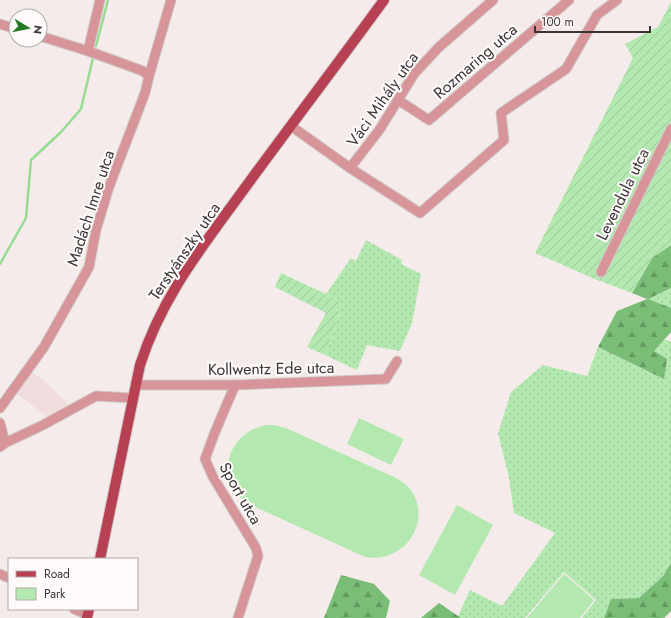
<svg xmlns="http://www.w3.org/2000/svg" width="671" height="618" font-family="Jost,sans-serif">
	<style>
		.built { fill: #f1ddde }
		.grass { fill: url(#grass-dots) }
		.forest { fill: url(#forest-firs) }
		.park { fill: #b3e9b0 }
		.garden { fill: url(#garden-furrows) }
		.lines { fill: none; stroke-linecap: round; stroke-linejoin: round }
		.stream { stroke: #96dc93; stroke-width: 2.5 }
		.minor-casing { stroke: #d0c7c7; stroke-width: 11 }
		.major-casing { stroke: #d0c7c7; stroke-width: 12 }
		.minor { stroke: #d79499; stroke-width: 9 }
		.major { stroke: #b74053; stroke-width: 10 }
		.labels { text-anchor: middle; stroke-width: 4; stroke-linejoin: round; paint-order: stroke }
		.street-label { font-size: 16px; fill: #3a3535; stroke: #fffafa }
	</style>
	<defs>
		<pattern id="grass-dots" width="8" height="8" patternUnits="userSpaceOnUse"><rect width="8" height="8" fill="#b3e9b0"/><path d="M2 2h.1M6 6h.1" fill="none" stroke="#9bc898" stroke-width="1.8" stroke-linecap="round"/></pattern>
		<pattern id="forest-firs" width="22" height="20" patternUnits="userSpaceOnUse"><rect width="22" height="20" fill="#79bd77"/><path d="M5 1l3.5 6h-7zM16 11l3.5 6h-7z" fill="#649a62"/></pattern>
		<pattern id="garden-furrows" width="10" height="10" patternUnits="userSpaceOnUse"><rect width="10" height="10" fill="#b3e9b0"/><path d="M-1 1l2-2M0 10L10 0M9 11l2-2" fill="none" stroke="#9bc898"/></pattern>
	</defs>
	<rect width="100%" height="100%" fill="#f6ebeb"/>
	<path class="built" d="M30 371 47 383 69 405 48 417 14 392Z"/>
	<g class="grass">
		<path d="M366 240 402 260 401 264 421 274 412 323 400 351 367 345 357 370 325 355 338 319 341 301 326 294 351 258 356 261Z"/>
		<path d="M671 288V308L647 299Z"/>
		<path d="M665 339 671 342V563L663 576 639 598 611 599 604 618H582L596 600 564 572 525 618H461L458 616 470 590 502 606 555 533 514 513 509 478 498 433 511 392 543 365 587 376 598 347 664 379 654 351Z"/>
	</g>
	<g class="forest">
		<path d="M671 245V288L648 299 671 308V332L654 351 667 359 664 379 598 347 617 311 647 299 632 293 652 258Z"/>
		<path d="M671 563V611L664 618H604L611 599 639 598 663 576Z"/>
		<path d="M341 575 374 584 390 601 386 618H324Z"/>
		<path d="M439 603 458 616 461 618H421Z"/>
	</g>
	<g class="park">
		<path d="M359 418 404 439 391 465 347 444Z"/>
		<path d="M267 425H274L286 428 396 478C439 500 416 565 365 557L251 505C212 485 225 432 267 425Z"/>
		<path d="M457 505 493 525 455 595 419 575Z"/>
		<path d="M564 574 594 600 580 618H527Z"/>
	</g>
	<g class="garden">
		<path d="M671 2V245L652 258 632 293 595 279 535 253 633 58 625 44 658 27Z"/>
		<path d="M281 273 341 301 338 319 325 355 307 347 326 313 275 287Z"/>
	</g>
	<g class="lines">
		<g class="stream">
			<path d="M96 46 108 0"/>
			<path d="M0 264 26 218 31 160 61 132 81 109 93 58"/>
		</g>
		<defs>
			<g id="minor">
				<path d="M0 24 16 29"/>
				<path d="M40 36 88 51 143 71 149 76"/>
				<path d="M88 51 100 0"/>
				<path d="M398 100 429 120 569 0"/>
				<path d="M291 126 350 168 420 213 504 140 501 113 566 69 597 15 617 0"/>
				<path d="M350 168 380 129 414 74 439 47 493 0"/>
				<path d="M601 272 671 129"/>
				<path d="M136 385H235L386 379 397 361"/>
				<path d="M235 385 215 432 205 459 213 477 256 548 258 556 238 618"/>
				<path d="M0 408 44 347 89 267 96 230 109 187 145 93 149 76 171 0"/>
				<path d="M0 423 5 443"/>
				<path d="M0 447 5 443 43 425 96 396 133 398"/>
				<path d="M0 574 9 578"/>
				<path d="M74 609 88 615"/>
			</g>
			<g id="major">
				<path d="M100 559 140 365C161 299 199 251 239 196 287 130 336 66 384 0"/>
				<path d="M87 618 89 609"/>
			</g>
		</defs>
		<use href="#minor" class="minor-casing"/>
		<use href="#major" class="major-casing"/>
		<use href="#minor" class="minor"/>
		<use href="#major" class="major"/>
	</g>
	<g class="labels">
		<g class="street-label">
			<text transform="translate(475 61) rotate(-41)" y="6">Rozmaring utca</text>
			<text transform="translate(382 99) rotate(-55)" y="6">Váci Mihály utca</text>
			<text transform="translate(622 194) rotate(-64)" y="6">Levendula utca</text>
			<text transform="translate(90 208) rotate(-72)" y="6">Madách Imre utca</text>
			<text transform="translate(184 251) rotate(-56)" y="6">Terstyánszky utca</text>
			<text transform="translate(271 368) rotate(-1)" y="6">Kollwentz Ede utca</text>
			<text transform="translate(241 493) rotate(60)" y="6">Sport utca</text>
		</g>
	</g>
	<rect x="8" y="558" width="130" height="52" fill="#fffafa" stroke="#b0abab"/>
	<rect x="16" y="571" width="20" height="6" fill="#b74053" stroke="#b0abab"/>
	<text x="44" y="578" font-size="12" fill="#3a3535">Road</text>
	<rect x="16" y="588" width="20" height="12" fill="#b3e9b0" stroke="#b0abab"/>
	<text x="44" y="598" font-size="12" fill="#3a3535">Park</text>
	<g transform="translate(28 28) rotate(100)"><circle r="19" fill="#fffafa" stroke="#b0abab"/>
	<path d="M0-3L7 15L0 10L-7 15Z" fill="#237926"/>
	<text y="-6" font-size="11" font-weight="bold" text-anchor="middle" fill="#3a3535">N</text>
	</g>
	<path d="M535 26v6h115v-6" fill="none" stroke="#3a3535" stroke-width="2"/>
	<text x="541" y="26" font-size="12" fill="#3a3535" stroke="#fffafa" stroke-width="3" paint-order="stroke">100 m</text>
</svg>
